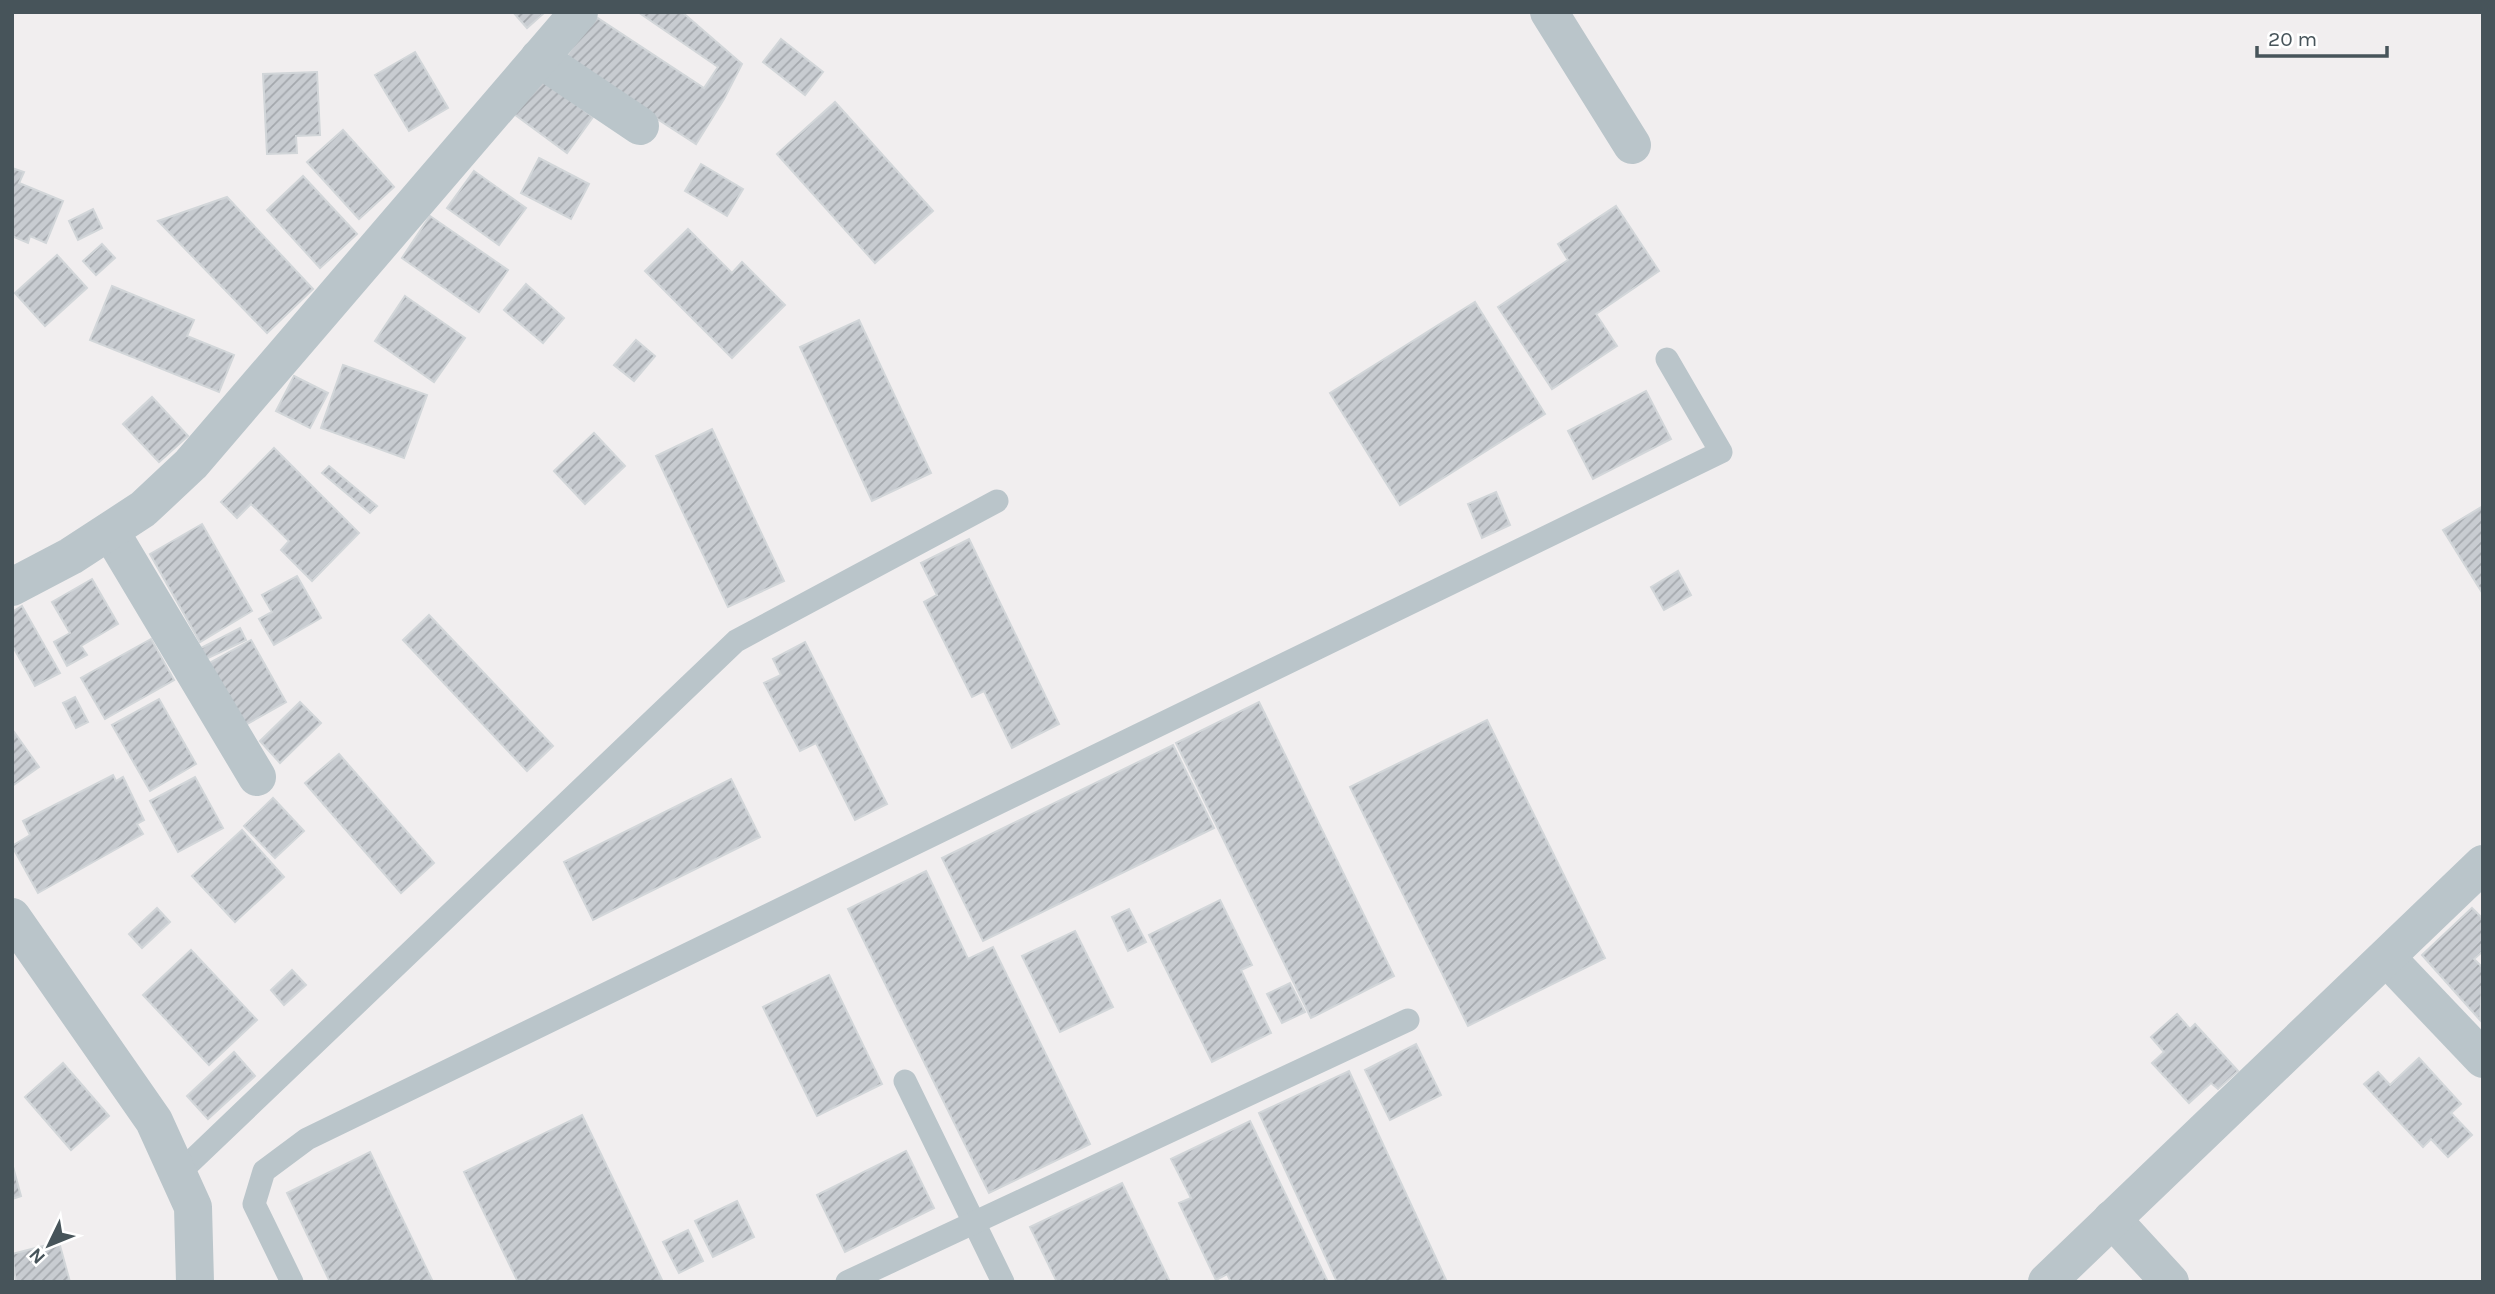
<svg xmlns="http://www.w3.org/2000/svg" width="2495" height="1294" font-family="Karla,sans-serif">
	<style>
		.building { fill: url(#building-hatch); stroke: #d2d6d9; stroke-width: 2 }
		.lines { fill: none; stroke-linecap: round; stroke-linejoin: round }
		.service { stroke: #bac5ca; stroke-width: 23 }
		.minor { stroke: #bac5ca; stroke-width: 38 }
	</style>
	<defs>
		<pattern id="building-hatch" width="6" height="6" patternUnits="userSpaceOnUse" patternTransform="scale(1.75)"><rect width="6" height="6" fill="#c8ccd1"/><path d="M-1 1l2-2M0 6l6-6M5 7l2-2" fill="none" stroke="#a4a8ad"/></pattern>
	</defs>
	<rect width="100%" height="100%" fill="#f1eeef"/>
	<g class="building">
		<path d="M513 12H545L527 28Z"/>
		<path d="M638 12H682L742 64 724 99 696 144 565 59 593 15 704 88 718 67Z"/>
		<path d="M781 39 823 72 805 95 763 62Z"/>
		<path d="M415 52 448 108 409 131 375 75Z"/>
		<path d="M317 72 320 135 296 136 297 153 267 154 263 74Z"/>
		<path d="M540 78 593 117 567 153 514 114Z"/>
		<path d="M835 102 933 211 875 263 777 154Z"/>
		<path d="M343 130 394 187 359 219 307 162Z"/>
		<path d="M539 158 589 184 571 219 521 193Z"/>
		<path d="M701 164 743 189 727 216 685 191Z"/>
		<path d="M12 168 24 172 19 183 63 201 46 243 30 236 28 243 12 236Z"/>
		<path d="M474 171 526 208 499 245 447 208Z"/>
		<path d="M303 176 357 234 320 268 267 210Z"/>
		<path d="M227 197 313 289 267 333 158 221Z"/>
		<path d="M1616 206 1659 271 1596 314 1617 346 1552 389 1498 307 1568 260 1558 244Z"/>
		<path d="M93 209 102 228 78 240 69 221Z"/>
		<path d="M430 216 508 270 479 312 402 258Z"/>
		<path d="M688 229 732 273 742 262 785 305 732 358 645 271Z"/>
		<path d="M102 244 115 258 96 275 83 261Z"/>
		<path d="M57 255 87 288 45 326 15 293Z"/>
		<path d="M526 284 564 318 543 343 504 310Z"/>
		<path d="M112 286 194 320 187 336 234 355 219 392 90 340Z"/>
		<path d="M405 296 465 338 434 382 375 341Z"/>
		<path d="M1475 302 1545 414 1400 505 1330 393Z"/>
		<path d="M859 320 931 473 872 501 800 347Z"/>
		<path d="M636 340 655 356 634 381 614 365Z"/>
		<path d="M343 365 427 395 404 458 321 428Z"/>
		<path d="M294 376 328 393 310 428 276 411Z"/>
		<path d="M1646 391 1671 439 1593 479 1568 431Z"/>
		<path d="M152 397 188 436 159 462 123 424Z"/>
		<path d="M712 429 784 581 728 607 656 456Z"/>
		<path d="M594 433 625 466 585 504 554 471Z"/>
		<path d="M274 448 359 533 312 581 281 550 289 541 251 504 237 518 221 502Z"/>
		<path d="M329 466 377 506 370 513 322 473Z"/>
		<path d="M1496 492 1510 525 1482 538 1468 504Z"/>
		<path d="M2483 506V594L2443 530Z"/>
		<path d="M202 524 252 611 200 642 150 554Z"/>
		<path d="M969 539 1059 724 1012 748 984 691 972 697 924 602 937 595 921 563Z"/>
		<path d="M1678 571 1691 595 1664 610 1651 587Z"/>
		<path d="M297 576 321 618 274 645 259 619 272 612 262 595Z"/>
		<path d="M92 579 118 624 81 646 87 655 67 666 54 642 70 633 52 602Z"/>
		<path d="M22 606 60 673 35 686 12 645V612Z"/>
		<path d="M429 615 553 746 527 771 403 640Z"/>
		<path d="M240 628 246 640 202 661 197 650Z"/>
		<path d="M151 639 174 680 105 719 81 678Z"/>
		<path d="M251 640 286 702 242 727 206 665Z"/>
		<path d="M805 642 887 804 855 820 816 743 800 751 764 683 781 675 773 659Z"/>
		<path d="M75 697 88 722 76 728 63 703Z"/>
		<path d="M159 699 196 764 150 791 112 725Z"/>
		<path d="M300 702 321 723 280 763 260 741Z"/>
		<path d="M1259 702 1394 976 1311 1018 1176 743Z"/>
		<path d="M1487 720 1605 958 1468 1026 1350 787Z"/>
		<path d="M12 729 39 767 12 786Z"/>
		<path d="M1173 745 1214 828 983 941 942 858Z"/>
		<path d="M339 754 434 863 401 893 305 783Z"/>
		<path d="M113 775 116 781 123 777 144 820 137 824 143 834 38 893 12 846 30 835 23 821Z"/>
		<path d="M195 777 223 828 178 852 150 801Z"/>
		<path d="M731 779 760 837 593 920 564 862Z"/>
		<path d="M273 798 304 831 275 858 244 826Z"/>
		<path d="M242 830 284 877 235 922 192 876Z"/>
		<path d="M926 871 968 959 993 947 1090 1144 989 1193 848 909Z"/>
		<path d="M1220 900 1252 965 1241 970 1271 1033 1212 1062 1149 935Z"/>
		<path d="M157 908 170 922 142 948 129 934Z"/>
		<path d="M2472 908 2483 919V951L2474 959 2483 968 2480 1020 2422 955Z"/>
		<path d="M1129 909 1146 942 1128 951 1112 917Z"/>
		<path d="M1075 931 1113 1007 1060 1032 1022 956Z"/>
		<path d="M191 950 257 1020 209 1065 143 995Z"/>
		<path d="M292 970 306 985 284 1005 271 990Z"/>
		<path d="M829 975 882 1084 817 1116 763 1007Z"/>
		<path d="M1290 983 1305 1012 1282 1023 1267 994Z"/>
		<path d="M2177 1014 2190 1029 2195 1024 2238 1071 2218 1089 2211 1083 2189 1103 2152 1063 2164 1052 2151 1037Z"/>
		<path d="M1416 1044 1441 1095 1390 1120 1365 1070Z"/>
		<path d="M234 1052 255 1076 208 1119 187 1096Z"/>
		<path d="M2419 1058 2461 1104 2451 1113 2472 1135 2448 1157 2431 1139 2423 1147 2364 1084 2378 1072 2390 1085Z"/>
		<path d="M63 1063 109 1116 71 1150 25 1097Z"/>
		<path d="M1349 1071 1447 1282H1337L1259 1113Z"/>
		<path d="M582 1115 663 1282H518L464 1172Z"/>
		<path d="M1250 1121 1328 1282H1231L1227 1274 1216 1280 1179 1203 1191 1198 1171 1159Z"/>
		<path d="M906 1151 934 1208 845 1252 817 1195Z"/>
		<path d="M370 1152 433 1282H330L287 1193Z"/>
		<path d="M12 1163 21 1196 12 1199Z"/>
		<path d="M1122 1183 1170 1282H1057L1030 1227Z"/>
		<path d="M737 1201 754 1237 713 1257 695 1221Z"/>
		<path d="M688 1230 703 1261 679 1273 663 1242Z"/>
		<path d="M59 1242 70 1282H16L12 1254Z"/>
	</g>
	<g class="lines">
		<g class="service">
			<path d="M905 1081 1003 1282"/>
			<path d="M178 1174 736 641 997 501"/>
			<path d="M292 1282 254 1204 264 1171 307 1139 1721 452 1667 359"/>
			<path d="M847 1282 1408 1020"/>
		</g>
		<g class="minor">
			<path d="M1549 12 1632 145"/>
			<path d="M539 58 640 126"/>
			<path d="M110 531 257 777"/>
			<path d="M12 587 71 556 143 509 191 464 579 12"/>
			<path d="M12 917 154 1121 193 1207 195 1282"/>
			<path d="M2387 958 2483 1059"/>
			<path d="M2112 1219 2170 1282"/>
			<path d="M2047 1282 2483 864"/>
		</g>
	</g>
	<rect width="2495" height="1294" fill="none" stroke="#47545a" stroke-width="28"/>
	<g transform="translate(49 1245) rotate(227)" stroke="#ffffff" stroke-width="5" paint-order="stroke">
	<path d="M0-5L12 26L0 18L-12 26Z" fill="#47545a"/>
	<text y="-10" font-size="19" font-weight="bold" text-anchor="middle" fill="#47545a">N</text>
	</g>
	<path d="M2257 46v10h130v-10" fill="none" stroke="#47545a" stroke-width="3.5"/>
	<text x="2268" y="46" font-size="21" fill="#47545a" stroke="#ffffff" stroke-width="5" paint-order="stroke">20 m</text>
</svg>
